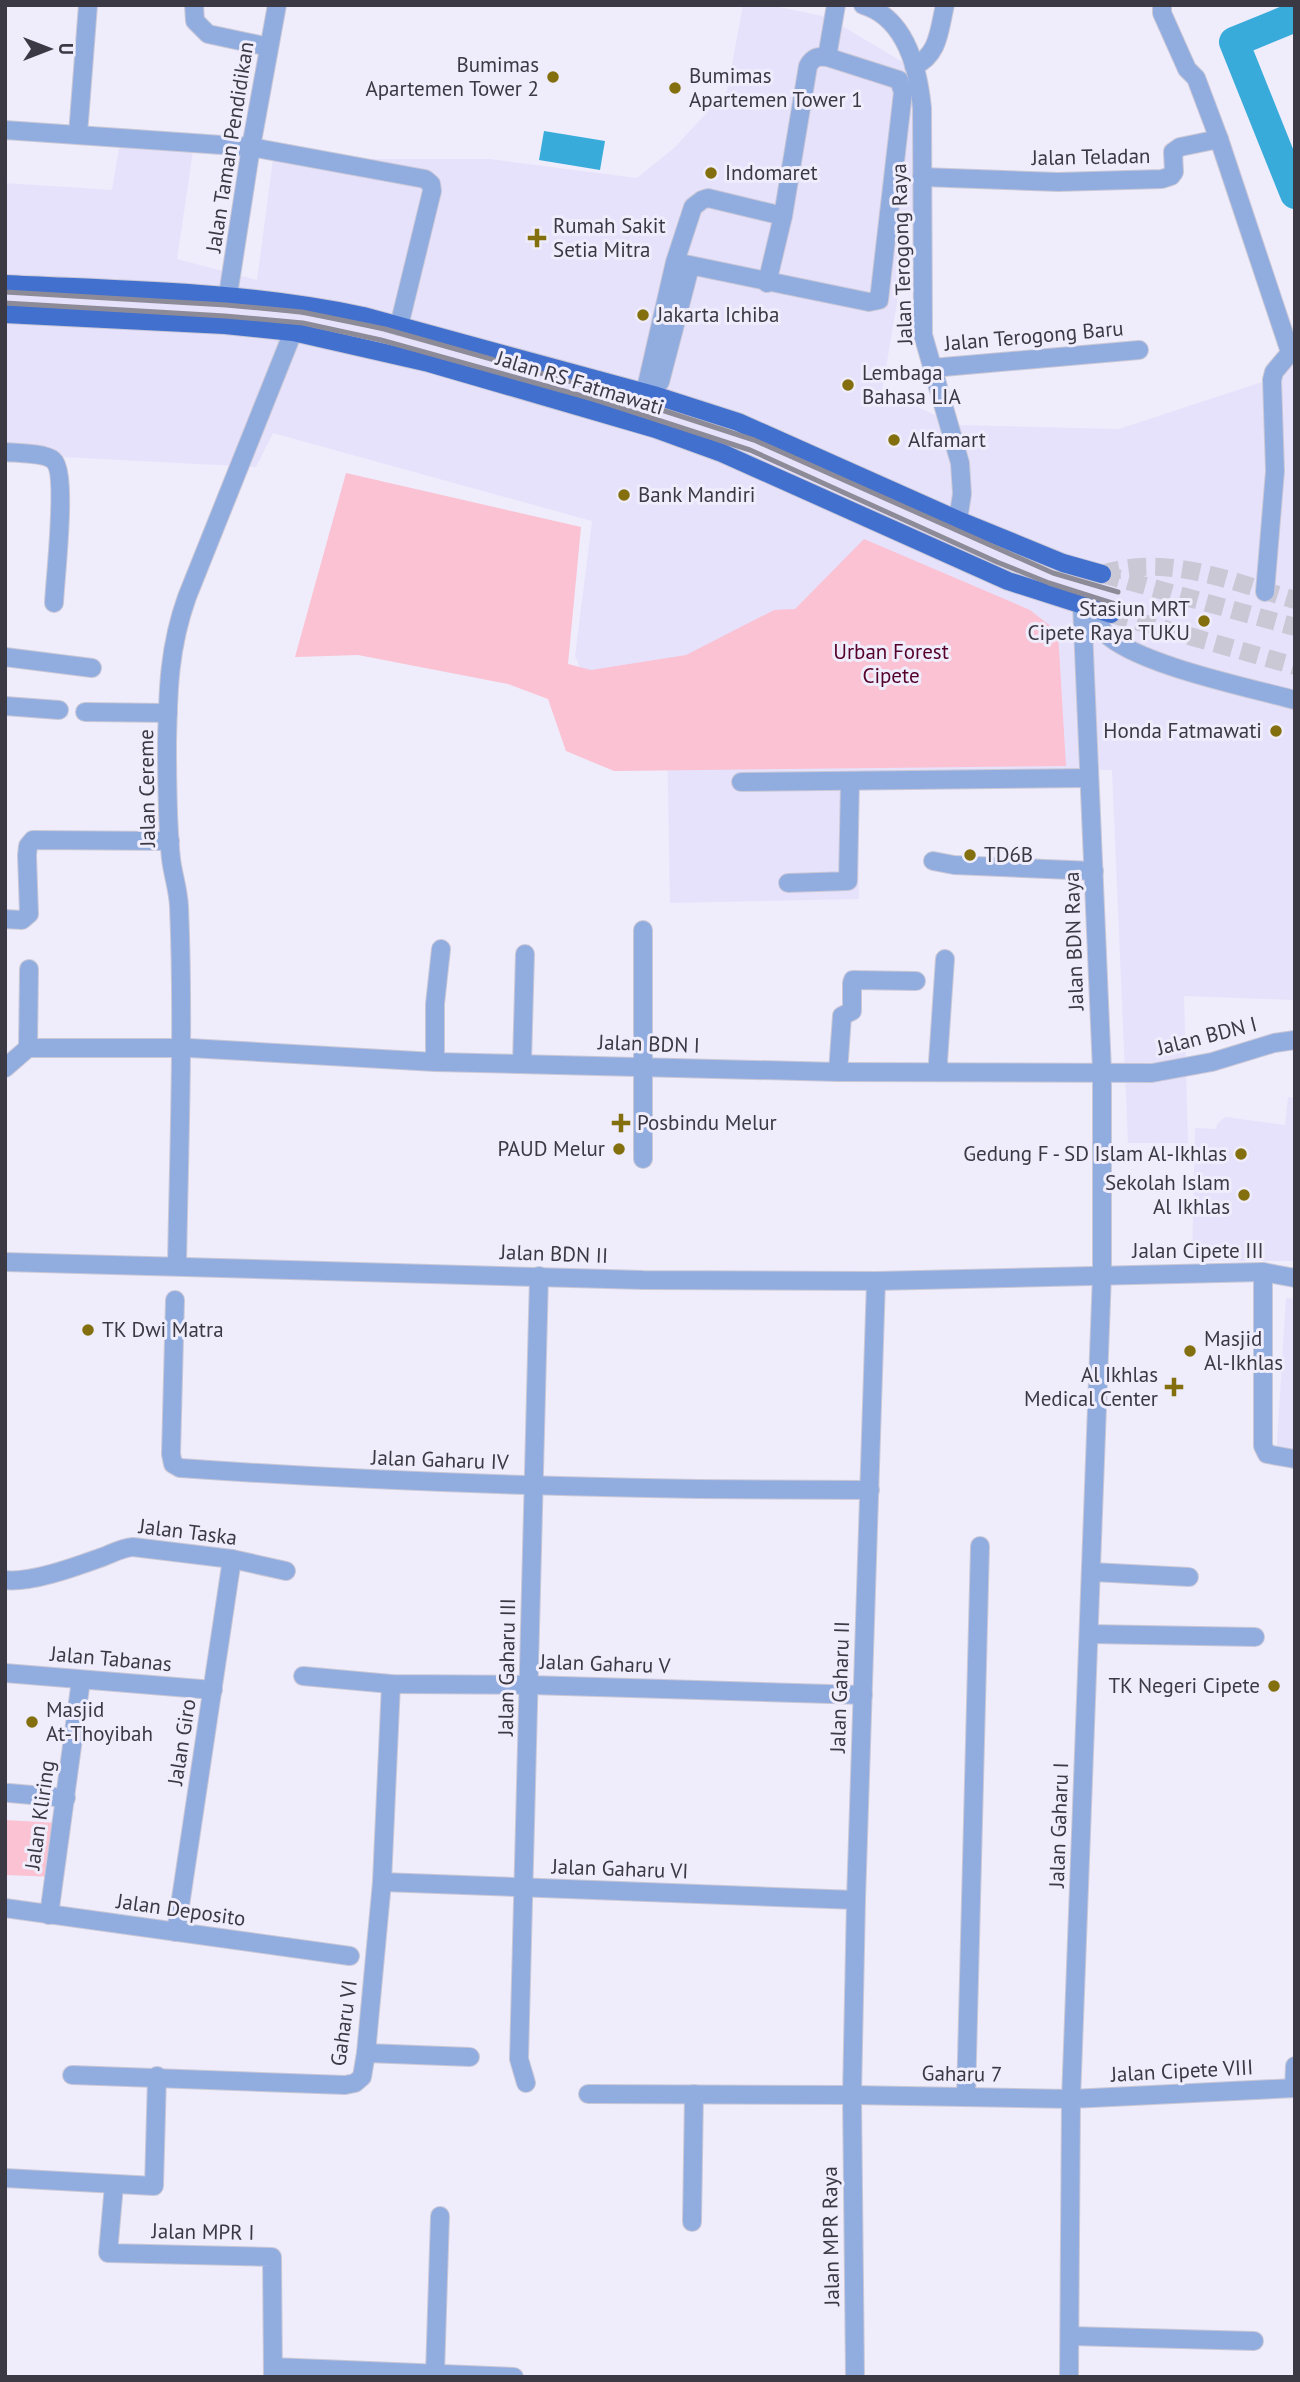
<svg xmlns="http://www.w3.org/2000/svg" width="1300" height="2382" font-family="'PT Sans',sans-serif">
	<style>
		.built { fill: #e7e2fc }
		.green { fill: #fac2d2 }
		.water { fill: #38abda }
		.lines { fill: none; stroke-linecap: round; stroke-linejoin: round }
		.river { stroke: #38abda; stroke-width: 30 }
		.minor-tunnel { stroke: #cbc8d6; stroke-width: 18; stroke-dasharray: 18 9; stroke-linecap: butt }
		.major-tunnel { stroke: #cbc8d6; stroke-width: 18; stroke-dasharray: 18 9; stroke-linecap: butt }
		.minor-casing { stroke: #cbc8d6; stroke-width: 20 }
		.major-casing { stroke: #cbc8d6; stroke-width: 20 }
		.minor { stroke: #91ade0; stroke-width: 18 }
		.major { stroke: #4170ce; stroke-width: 18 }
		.rail { stroke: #8e8b98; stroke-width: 5 }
		.poi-dot { fill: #846f0f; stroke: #efecfb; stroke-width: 2.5 }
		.labels { text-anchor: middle; stroke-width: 6; stroke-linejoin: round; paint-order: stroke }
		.poi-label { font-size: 21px; fill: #3b3943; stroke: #efecfb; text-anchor: start }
		.street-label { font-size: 21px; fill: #3b3943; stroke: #efecfb }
		.park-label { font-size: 21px; fill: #55002a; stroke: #efecfb }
	</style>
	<rect width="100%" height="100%" fill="#efecfb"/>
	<g class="built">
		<path d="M743 5H770L827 17 921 73 931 104 882 391 957 425 1119 429 1268 380 1295 365V1000L1184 996 1188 1143H1128L1112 770 858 773 859 899 670 903 667 729 594 701 575 656 592 521 273 433 256 467 5 454V183L112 190 121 136 194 145 177 259 257 280 273 159H489L637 178 674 148 727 91Z"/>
		<path d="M1288 1097 1295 1098V1261H1192L1195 1128 1216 1129 1217 1124 1225 1117 1285 1125Z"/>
		<path d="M1286 1298 1295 1299V1460L1276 1458Z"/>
	</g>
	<g class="green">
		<path d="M346 473 581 527 568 664 591 670 686 655 774 610 795 609 864 539 1030 610 1058 632 1066 766 614 771 566 751 548 699 508 684 358 655 295 657Z"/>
		<path d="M5 1820 59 1823 56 1877 5 1875Z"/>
	</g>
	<path class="water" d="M544 131 605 141 600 170 539 160Z"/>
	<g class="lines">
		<path class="river" d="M1295 17 1234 42 1295 194"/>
		<path class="minor-tunnel" d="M1102 574C1168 553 1232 582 1295 600"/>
		<g class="major-tunnel">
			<path d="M1102 574 1295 627"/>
			<path d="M1111 614 1295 666"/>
		</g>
		<defs>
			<g id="minor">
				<path d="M194 5 195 21 208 34 269 47"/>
				<path d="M863 5C906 18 918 68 922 108L923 335 960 463 962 494 958 520"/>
				<path d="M1162 5V13L1187 69 1196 78 1219 139"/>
				<path d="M827 57 836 5"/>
				<path d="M914 66C939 55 939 30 945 5"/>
				<path d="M5 130 251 147 425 179 431 184 432 191 399 326"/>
				<path d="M78 134 88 5"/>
				<path d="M922 177 1058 182 1162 179 1171 176 1174 172 1173 152 1180 147 1219 139 1290 352"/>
				<path d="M767 283 783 216"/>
				<path d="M228 295 251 147 277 5"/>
				<path d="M932 368 1139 350"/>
				<path d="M660 382 690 267"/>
				<path d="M645 393 675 262 693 207 702 200 708 198 783 216 808 66C813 57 818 56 827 57L899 80 903 92 879 300 869 302 675 262"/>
				<path d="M5 452C16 453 45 453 53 460 68 472 55 579 54 603"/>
				<path d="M1265 592 1275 471 1272 380 1274 372 1295 347"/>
				<path d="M1093 609C1096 617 1099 626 1105 633 1135 664 1250 688 1295 700"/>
				<path d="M5 657 92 668"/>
				<path d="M5 706 59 710"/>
				<path d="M85 712 168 713"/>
				<path d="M741 782 1089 778"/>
				<path d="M933 861 954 865 1094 871"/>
				<path d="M788 883 848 881 850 781"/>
				<path d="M5 919 22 920 29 914 27 855 28 846 33 840 170 841"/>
				<path d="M28 1048 29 969"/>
				<path d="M435 1062V1004L441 949"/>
				<path d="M522 1062 525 954"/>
				<path d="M5 1068 28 1048H189L435 1062 838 1072 1152 1073 1212 1062 1274 1043 1295 1040"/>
				<path d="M940 1071 938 1062 945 959"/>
				<path d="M838 1072 842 1016 852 1011V983L853 980 916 981"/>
				<path d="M643 1159V930"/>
				<path d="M5 1262 643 1280 876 1281 1263 1272 1295 1278"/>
				<path d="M177 1266C179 1146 184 1026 179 906 178 889 173 875 171 859 167 821 167 781 167 743 168 690 169 647 187 597L293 332"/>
				<path d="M1263 1272V1446L1267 1454 1295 1459"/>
				<path d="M175 1300 171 1454 173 1464 180 1468C410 1484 639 1490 870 1490"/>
				<path d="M1092 1572 1189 1577"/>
				<path d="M5 1580C30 1583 72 1568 97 1559 110 1555 120 1548 133 1547L232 1559 286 1571"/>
				<path d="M1089 1634 1255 1637"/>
				<path d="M5 1673 213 1690"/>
				<path d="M303 1676 391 1684 530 1685 863 1695"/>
				<path d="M9 1793 66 1798"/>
				<path d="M382 1882 856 1900"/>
				<path d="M5 1908 350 1956"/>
				<path d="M49 1915 81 1680"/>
				<path d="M176 1932 232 1559"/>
				<path d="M366 2053 470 2057"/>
				<path d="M72 2075 345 2085 355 2083 362 2077 366 2053 382 1882 391 1684"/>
				<path d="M526 2083 519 2059 539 1276"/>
				<path d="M1294 2088 1295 2066"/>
				<path d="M588 2094 852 2095 1071 2099 1295 2088"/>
				<path d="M966 2097 980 1546"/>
				<path d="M5 2178 154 2186 157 2076"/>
				<path d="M114 2185 108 2253 272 2257 273 2377"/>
				<path d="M692 2222 694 2094"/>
				<path d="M1070 2336 1254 2341"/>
				<path d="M273 2367 514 2377"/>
				<path d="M435 2374 440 2216"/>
				<path d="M855 2377 852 2095 856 1900 876 1281"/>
				<path d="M1069 2377 1071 2099 1102 1274V1071L1082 605"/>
			</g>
			<g id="major">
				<path d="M5 284C125 290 246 291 363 316L657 396 738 422 958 520 1063 563 1102 574"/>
				<path d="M5 314 225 325 293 332 429 363 656 429 722 453 1008 581 1111 614"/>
			</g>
		</defs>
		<use href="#minor" class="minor-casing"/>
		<use href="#major" class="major-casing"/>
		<use href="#minor" class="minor"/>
		<use href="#major" class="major"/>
		<g class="rail">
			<path d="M5 292 226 305 302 312 385 329 597 389 754 440 1053 573 1118 592"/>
			<path d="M5 303 225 316 303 323 381 340 593 399 750 450 997 562 1049 583 1115 604"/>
		</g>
	</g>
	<g class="poi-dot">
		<circle cx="553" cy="77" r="7"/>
		<circle cx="675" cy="88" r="7"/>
		<circle cx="711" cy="173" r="7"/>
		<path d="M533.5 227.5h7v7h7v7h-7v7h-7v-7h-7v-7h7z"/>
		<circle cx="643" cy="315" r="7"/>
		<circle cx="848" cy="385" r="7"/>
		<circle cx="894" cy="440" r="7"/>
		<circle cx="624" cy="495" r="7"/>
		<circle cx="1204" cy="621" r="7"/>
		<circle cx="1276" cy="731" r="7"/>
		<circle cx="970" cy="855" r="7"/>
		<path d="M617.5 1112.5h7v7h7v7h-7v7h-7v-7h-7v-7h7z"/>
		<circle cx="619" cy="1149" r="7"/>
		<circle cx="1241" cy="1154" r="7"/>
		<circle cx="1244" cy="1195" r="7"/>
		<circle cx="88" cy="1330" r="7"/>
		<circle cx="1190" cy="1351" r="7"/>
		<path d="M1170.5 1376.5h7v7h7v7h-7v7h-7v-7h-7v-7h7z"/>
		<circle cx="1274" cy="1686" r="7"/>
		<circle cx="32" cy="1722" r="7"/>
	</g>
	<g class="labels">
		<g class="poi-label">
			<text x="539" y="72" text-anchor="end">Bumimas<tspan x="539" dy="24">Apartemen Tower 2</tspan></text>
			<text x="689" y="83">Bumimas<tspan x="689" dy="24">Apartemen Tower 1</tspan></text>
			<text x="725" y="180">Indomaret</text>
			<text x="553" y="233">Rumah Sakit<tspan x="553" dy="24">Setia Mitra</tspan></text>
			<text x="657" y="322">Jakarta Ichiba</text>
			<text x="862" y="380">Lembaga<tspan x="862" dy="24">Bahasa LIA</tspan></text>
			<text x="908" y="447">Alfamart</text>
			<text x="638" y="502">Bank Mandiri</text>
			<text x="1190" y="616" text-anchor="end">Stasiun MRT<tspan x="1190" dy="24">Cipete Raya TUKU</tspan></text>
			<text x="1262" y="738" text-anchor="end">Honda Fatmawati</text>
			<text x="984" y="862">TD6B</text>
			<text x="637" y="1130">Posbindu Melur</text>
			<text x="605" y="1156" text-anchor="end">PAUD Melur</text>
			<text x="1227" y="1161" text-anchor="end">Gedung F - SD Islam Al-Ikhlas</text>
			<text x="1230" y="1190" text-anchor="end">Sekolah Islam<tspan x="1230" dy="24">Al Ikhlas</tspan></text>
			<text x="102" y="1337">TK Dwi Matra</text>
			<text x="1204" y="1346">Masjid<tspan x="1204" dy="24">Al-Ikhlas</tspan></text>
			<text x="1158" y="1382" text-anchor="end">Al Ikhlas<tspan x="1158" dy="24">Medical Center</tspan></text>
			<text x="1260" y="1693" text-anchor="end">TK Negeri Cipete</text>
			<text x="46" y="1717">Masjid<tspan x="46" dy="24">At-Thoyibah</tspan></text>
		</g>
		<g class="street-label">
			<text transform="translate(230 147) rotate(-81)" y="7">Jalan Taman Pendidikan</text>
			<text transform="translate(1091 157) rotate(-1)" y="7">Jalan Teladan</text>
			<text transform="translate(902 254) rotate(-92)" y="7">Jalan Terogong Raya</text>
			<text transform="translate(1034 336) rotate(-5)" y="7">Jalan Terogong Baru</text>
			<text transform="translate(580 383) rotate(17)" y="7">Jalan RS Fatmawati</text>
			<text transform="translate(147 788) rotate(-91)" y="7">Jalan Cereme</text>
			<text transform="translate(1074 941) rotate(-92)" y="7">Jalan BDN Raya</text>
			<text transform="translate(1207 1036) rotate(-14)" y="7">Jalan BDN I</text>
			<text transform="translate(649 1044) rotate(2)" y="7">Jalan BDN I</text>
			<text x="1198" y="1258">Jalan Cipete III</text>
			<text transform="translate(554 1254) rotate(2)" y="7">Jalan BDN II</text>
			<text transform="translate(440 1460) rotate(2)" y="7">Jalan Gaharu IV</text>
			<text transform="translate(188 1532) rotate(7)" y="7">Jalan Taska</text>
			<text transform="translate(111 1659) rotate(5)" y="7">Jalan Tabanas</text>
			<text transform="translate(605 1664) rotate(2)" y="7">Jalan Gaharu V</text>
			<text transform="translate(507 1667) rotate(-89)" y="7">Jalan Gaharu III</text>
			<text transform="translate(840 1687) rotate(-88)" y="7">Jalan Gaharu II</text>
			<text transform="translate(182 1742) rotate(-81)" y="7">Jalan Giro</text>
			<text transform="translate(40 1815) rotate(-82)" y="7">Jalan Kliring</text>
			<text transform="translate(1059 1825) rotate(-88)" y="7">Jalan Gaharu I</text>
			<text transform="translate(620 1869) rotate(2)" y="7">Jalan Gaharu VI</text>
			<text transform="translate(181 1910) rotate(8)" y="7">Jalan Deposito</text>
			<text transform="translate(344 2023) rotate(-82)" y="7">Gaharu VI</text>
			<text transform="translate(1182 2071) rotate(-3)" y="7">Jalan Cipete VIII</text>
			<text transform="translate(962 2074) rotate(1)" y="7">Gaharu 7</text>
			<text transform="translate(203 2232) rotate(1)" y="7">Jalan MPR I</text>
			<text transform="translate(831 2236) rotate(-91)" y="7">Jalan MPR Raya</text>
		</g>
		<g class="park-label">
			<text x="891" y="659">Urban Forest<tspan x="891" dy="24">Cipete</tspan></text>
		</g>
	</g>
	<rect width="1300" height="2382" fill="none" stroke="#3b3943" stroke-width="14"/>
	<g transform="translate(49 49) rotate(90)" stroke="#efecfb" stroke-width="5" paint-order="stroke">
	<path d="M0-5L12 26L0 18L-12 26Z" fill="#3b3943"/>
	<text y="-10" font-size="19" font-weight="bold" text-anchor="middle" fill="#3b3943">U</text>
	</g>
</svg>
